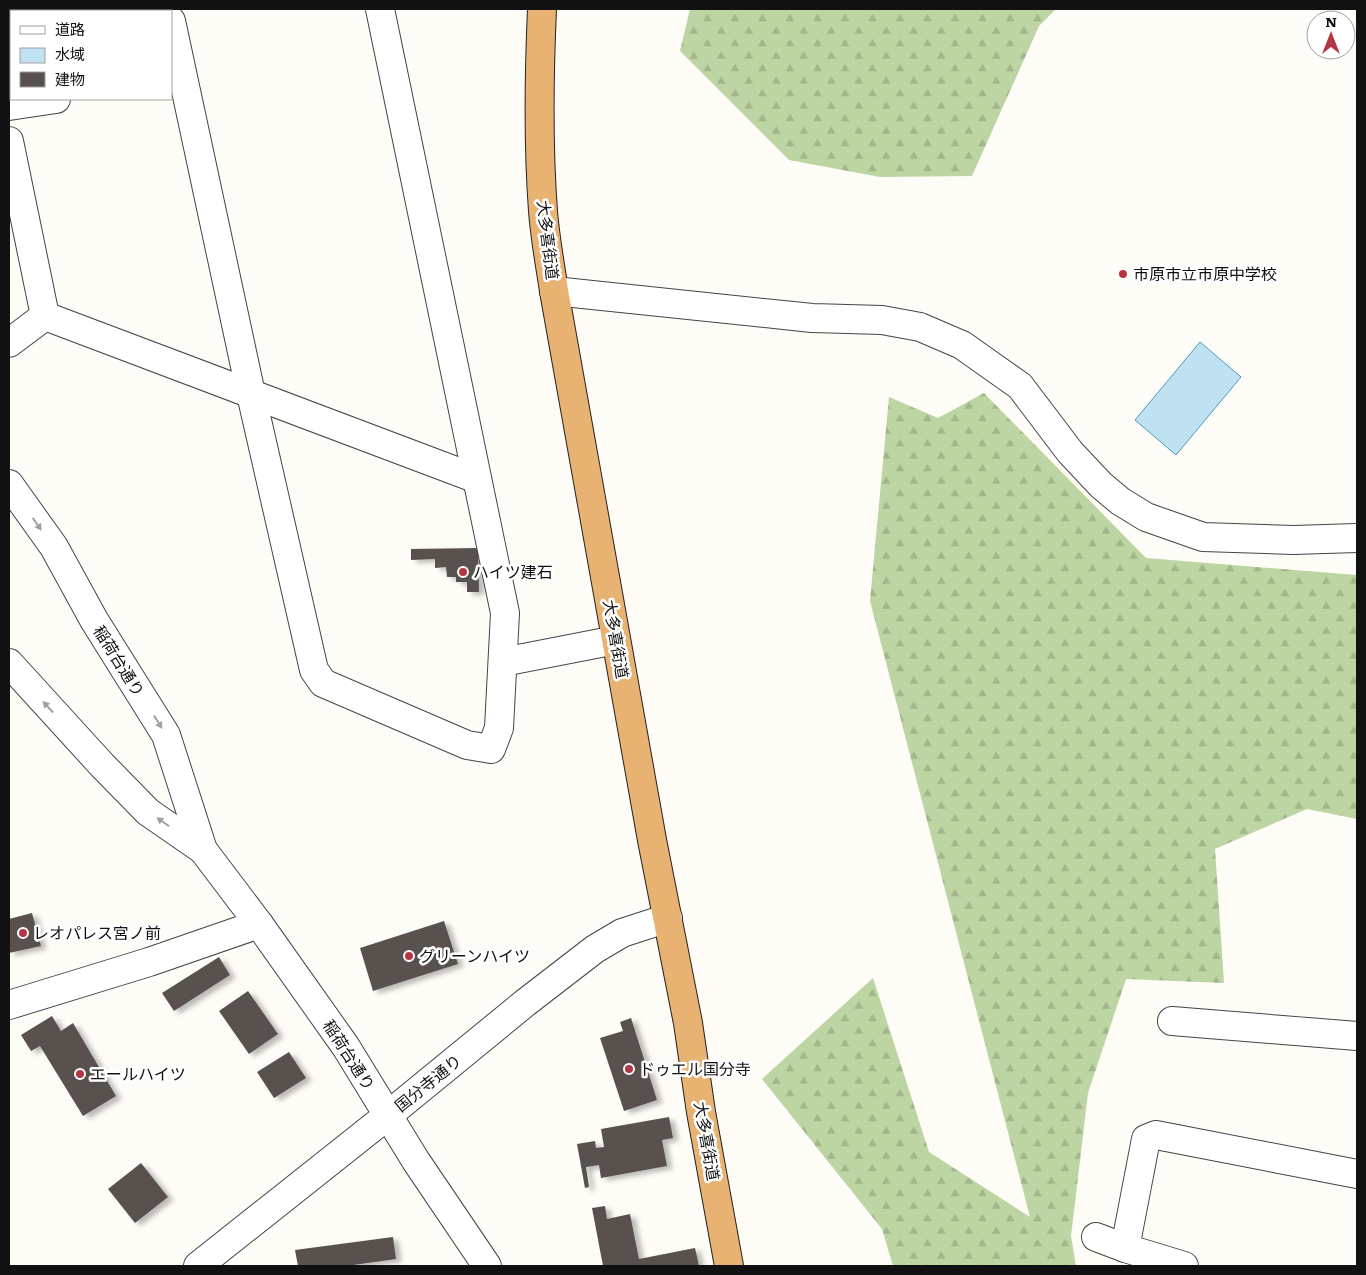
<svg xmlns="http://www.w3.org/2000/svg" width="1366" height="1275" font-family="Literata,'Noto Sans JP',serif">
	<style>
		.forest { fill: url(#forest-firs) }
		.water { fill: #bfe1f1; stroke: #4d9ac0 }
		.building { fill: #58514e; filter: url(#shadow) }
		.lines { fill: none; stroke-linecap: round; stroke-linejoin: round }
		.minor-casing { stroke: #444; stroke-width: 30 }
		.tertiary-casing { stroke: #444; stroke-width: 30 }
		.trunk-casing { stroke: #222; stroke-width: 30 }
		.minor { stroke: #fff; stroke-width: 28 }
		.tertiary { stroke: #fff; stroke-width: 28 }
		.trunk { stroke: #e8b272; stroke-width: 28 }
		.oneway { fill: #a0a0a0 }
		.poi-dot { fill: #b43644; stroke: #fff; stroke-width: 2 }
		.labels { text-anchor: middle; stroke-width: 5; stroke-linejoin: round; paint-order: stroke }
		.street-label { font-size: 16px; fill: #111; stroke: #fff }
		.poi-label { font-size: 16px; fill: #111; stroke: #fff; text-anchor: start }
	</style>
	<defs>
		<pattern id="forest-firs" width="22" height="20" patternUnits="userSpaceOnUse" patternTransform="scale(1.25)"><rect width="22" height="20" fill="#bcd5a2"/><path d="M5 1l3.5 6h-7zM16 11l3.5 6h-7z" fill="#a1b68a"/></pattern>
		<filter id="shadow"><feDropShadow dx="5.5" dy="3" stdDeviation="2.5" flood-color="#0004"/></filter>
	</defs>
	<rect width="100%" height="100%" fill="#fefcf6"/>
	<g class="forest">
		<path d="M690 9H1056L1039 26 972 176 880 177 789 160 680 51Z"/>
		<path d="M984 393 1146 558 1357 575V819L1307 809 1215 849 1224 983 1126 979 1088 1093 1071 1236 1076 1266H893L882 1229 762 1079 873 978 929 1152 1030 1217 870 601 889 397 938 418Z"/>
	</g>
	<path class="water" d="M1200 342 1241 377 1176 455 1135 420Z"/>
	<g class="building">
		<path d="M478 548 479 592H467V582H456V577H447L446 567 435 568V559L411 560V549Z"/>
		<path d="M32 913 41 946 9 953V919Z"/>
		<path d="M444 921 458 964 373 991 360 948Z"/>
		<path d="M219 957 230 975 174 1011 162 993Z"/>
		<path d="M248 991 278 1034 249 1054 219 1011Z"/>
		<path d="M52 1016 61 1031 73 1023 116 1096 83 1116 40 1046 31 1051 21 1035Z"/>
		<path d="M631 1018 657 1100 624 1111 600 1038 623 1031 620 1022Z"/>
		<path d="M289 1052 306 1078 274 1098 257 1072Z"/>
		<path d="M669 1117 673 1138 662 1140 667 1166 601 1178 599 1165 586 1167 589 1187 585 1188 577 1144 595 1141 596 1148 604 1147 601 1129Z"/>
		<path d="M141 1163 168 1197 135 1223 108 1189Z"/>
		<path d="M605 1206 607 1219 630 1214 639 1259 695 1248 699 1266H603L592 1208Z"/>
		<path d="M393 1237 396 1259 346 1266H298L295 1250Z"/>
	</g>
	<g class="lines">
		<defs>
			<g id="minor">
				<path d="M47 11 53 9"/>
				<path d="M171 21 251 394 314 670 323 683 467 745 491 749 499 728 505 613 380 9"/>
				<path d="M9 27 11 26"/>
				<path d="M9 106 56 99"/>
				<path d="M9 141 45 316"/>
				<path d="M45 316 477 479"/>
				<path d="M9 343 45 316"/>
				<path d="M503 662 616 640"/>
				<path d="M9 1005 149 962 259 924"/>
				<path d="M1172 1021 1357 1036"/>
				<path d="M1096 1237 1125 1248 1184 1266"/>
				<path d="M1125 1248 1146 1139 1156 1135 1357 1174"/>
			</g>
			<g id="tertiary">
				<path d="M554 291 812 318 882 320 920 327 962 345 1020 386 1070 452 1101 485 1120 501 1146 517 1203 537 1293 540 1357 538"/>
				<path d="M9 484 54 547 94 620 166 735 203 850"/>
				<path d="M9 663 102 765 148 812 203 850 259 924 346 1047 416 1161 487 1266"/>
				<path d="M198 1266 387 1116 525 1003 595 949 622 933 668 918"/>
			</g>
			<path id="trunk" d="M542 9C539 76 538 144 543 211 545 238 550 264 554 291L652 840 688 1023 701 1112 729 1266"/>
		</defs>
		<use href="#minor" class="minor-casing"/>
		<use href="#tertiary" class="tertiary-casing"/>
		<use href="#trunk" class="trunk-casing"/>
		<use href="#minor" class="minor"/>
		<use href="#tertiary" class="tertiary"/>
		<use href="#trunk" class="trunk"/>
	</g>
	<defs><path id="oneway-solid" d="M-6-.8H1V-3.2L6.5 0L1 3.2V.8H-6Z" transform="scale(1.25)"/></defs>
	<g class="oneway">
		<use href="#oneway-solid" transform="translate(37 524) rotate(55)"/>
		<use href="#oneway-solid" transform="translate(48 707) rotate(-133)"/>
		<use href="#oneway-solid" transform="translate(158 722) rotate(58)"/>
		<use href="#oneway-solid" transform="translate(163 822) rotate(-145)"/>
	</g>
	<g class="poi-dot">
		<circle cx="1123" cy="274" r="5"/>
		<circle cx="463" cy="572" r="5"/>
		<circle cx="23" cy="933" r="5"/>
		<circle cx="409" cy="956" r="5"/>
		<circle cx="629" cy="1069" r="5"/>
		<circle cx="80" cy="1074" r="5"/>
	</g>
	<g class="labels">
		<g class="street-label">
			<text transform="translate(548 240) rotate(83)" y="6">大多喜街道</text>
			<text transform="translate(616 639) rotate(80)" y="6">大多喜街道</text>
			<text transform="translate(119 661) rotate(58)" y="6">稲荷台通り</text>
			<text transform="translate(349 1055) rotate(57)" y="6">稲荷台通り</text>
			<text transform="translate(428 1083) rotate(-39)" y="6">国分寺通り</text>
			<text transform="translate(707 1141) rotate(80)" y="6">大多喜街道</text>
		</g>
		<g class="poi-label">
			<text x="1133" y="280">市原市立市原中学校</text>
			<text x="473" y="578">ハイツ建石</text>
			<text x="33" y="939">レオパレス宮ノ前</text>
			<text x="419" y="962">グリーンハイツ</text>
			<text x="639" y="1075">ドゥエル国分寺</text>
			<text x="90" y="1080">エールハイツ</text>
		</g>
	</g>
	<rect width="1366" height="1275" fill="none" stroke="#111111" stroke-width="20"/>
	<rect x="10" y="10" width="162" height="90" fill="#ffffff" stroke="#a0a0a0"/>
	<rect x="20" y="26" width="25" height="8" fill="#ffffff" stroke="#a0a0a0"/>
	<text x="55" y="35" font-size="15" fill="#111111">道路</text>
	<rect x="20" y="48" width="25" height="15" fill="#bfe1f1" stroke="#a0a0a0"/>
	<text x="55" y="60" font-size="15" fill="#111111">水域</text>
	<rect x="20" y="72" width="25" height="15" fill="#58514e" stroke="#a0a0a0"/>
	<text x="55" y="85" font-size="15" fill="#111111">建物</text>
	<g transform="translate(1331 35)"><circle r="24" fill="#ffffff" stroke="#a0a0a0"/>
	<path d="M0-4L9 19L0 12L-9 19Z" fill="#b43644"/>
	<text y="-8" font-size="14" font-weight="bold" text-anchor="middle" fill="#111111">N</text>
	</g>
</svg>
